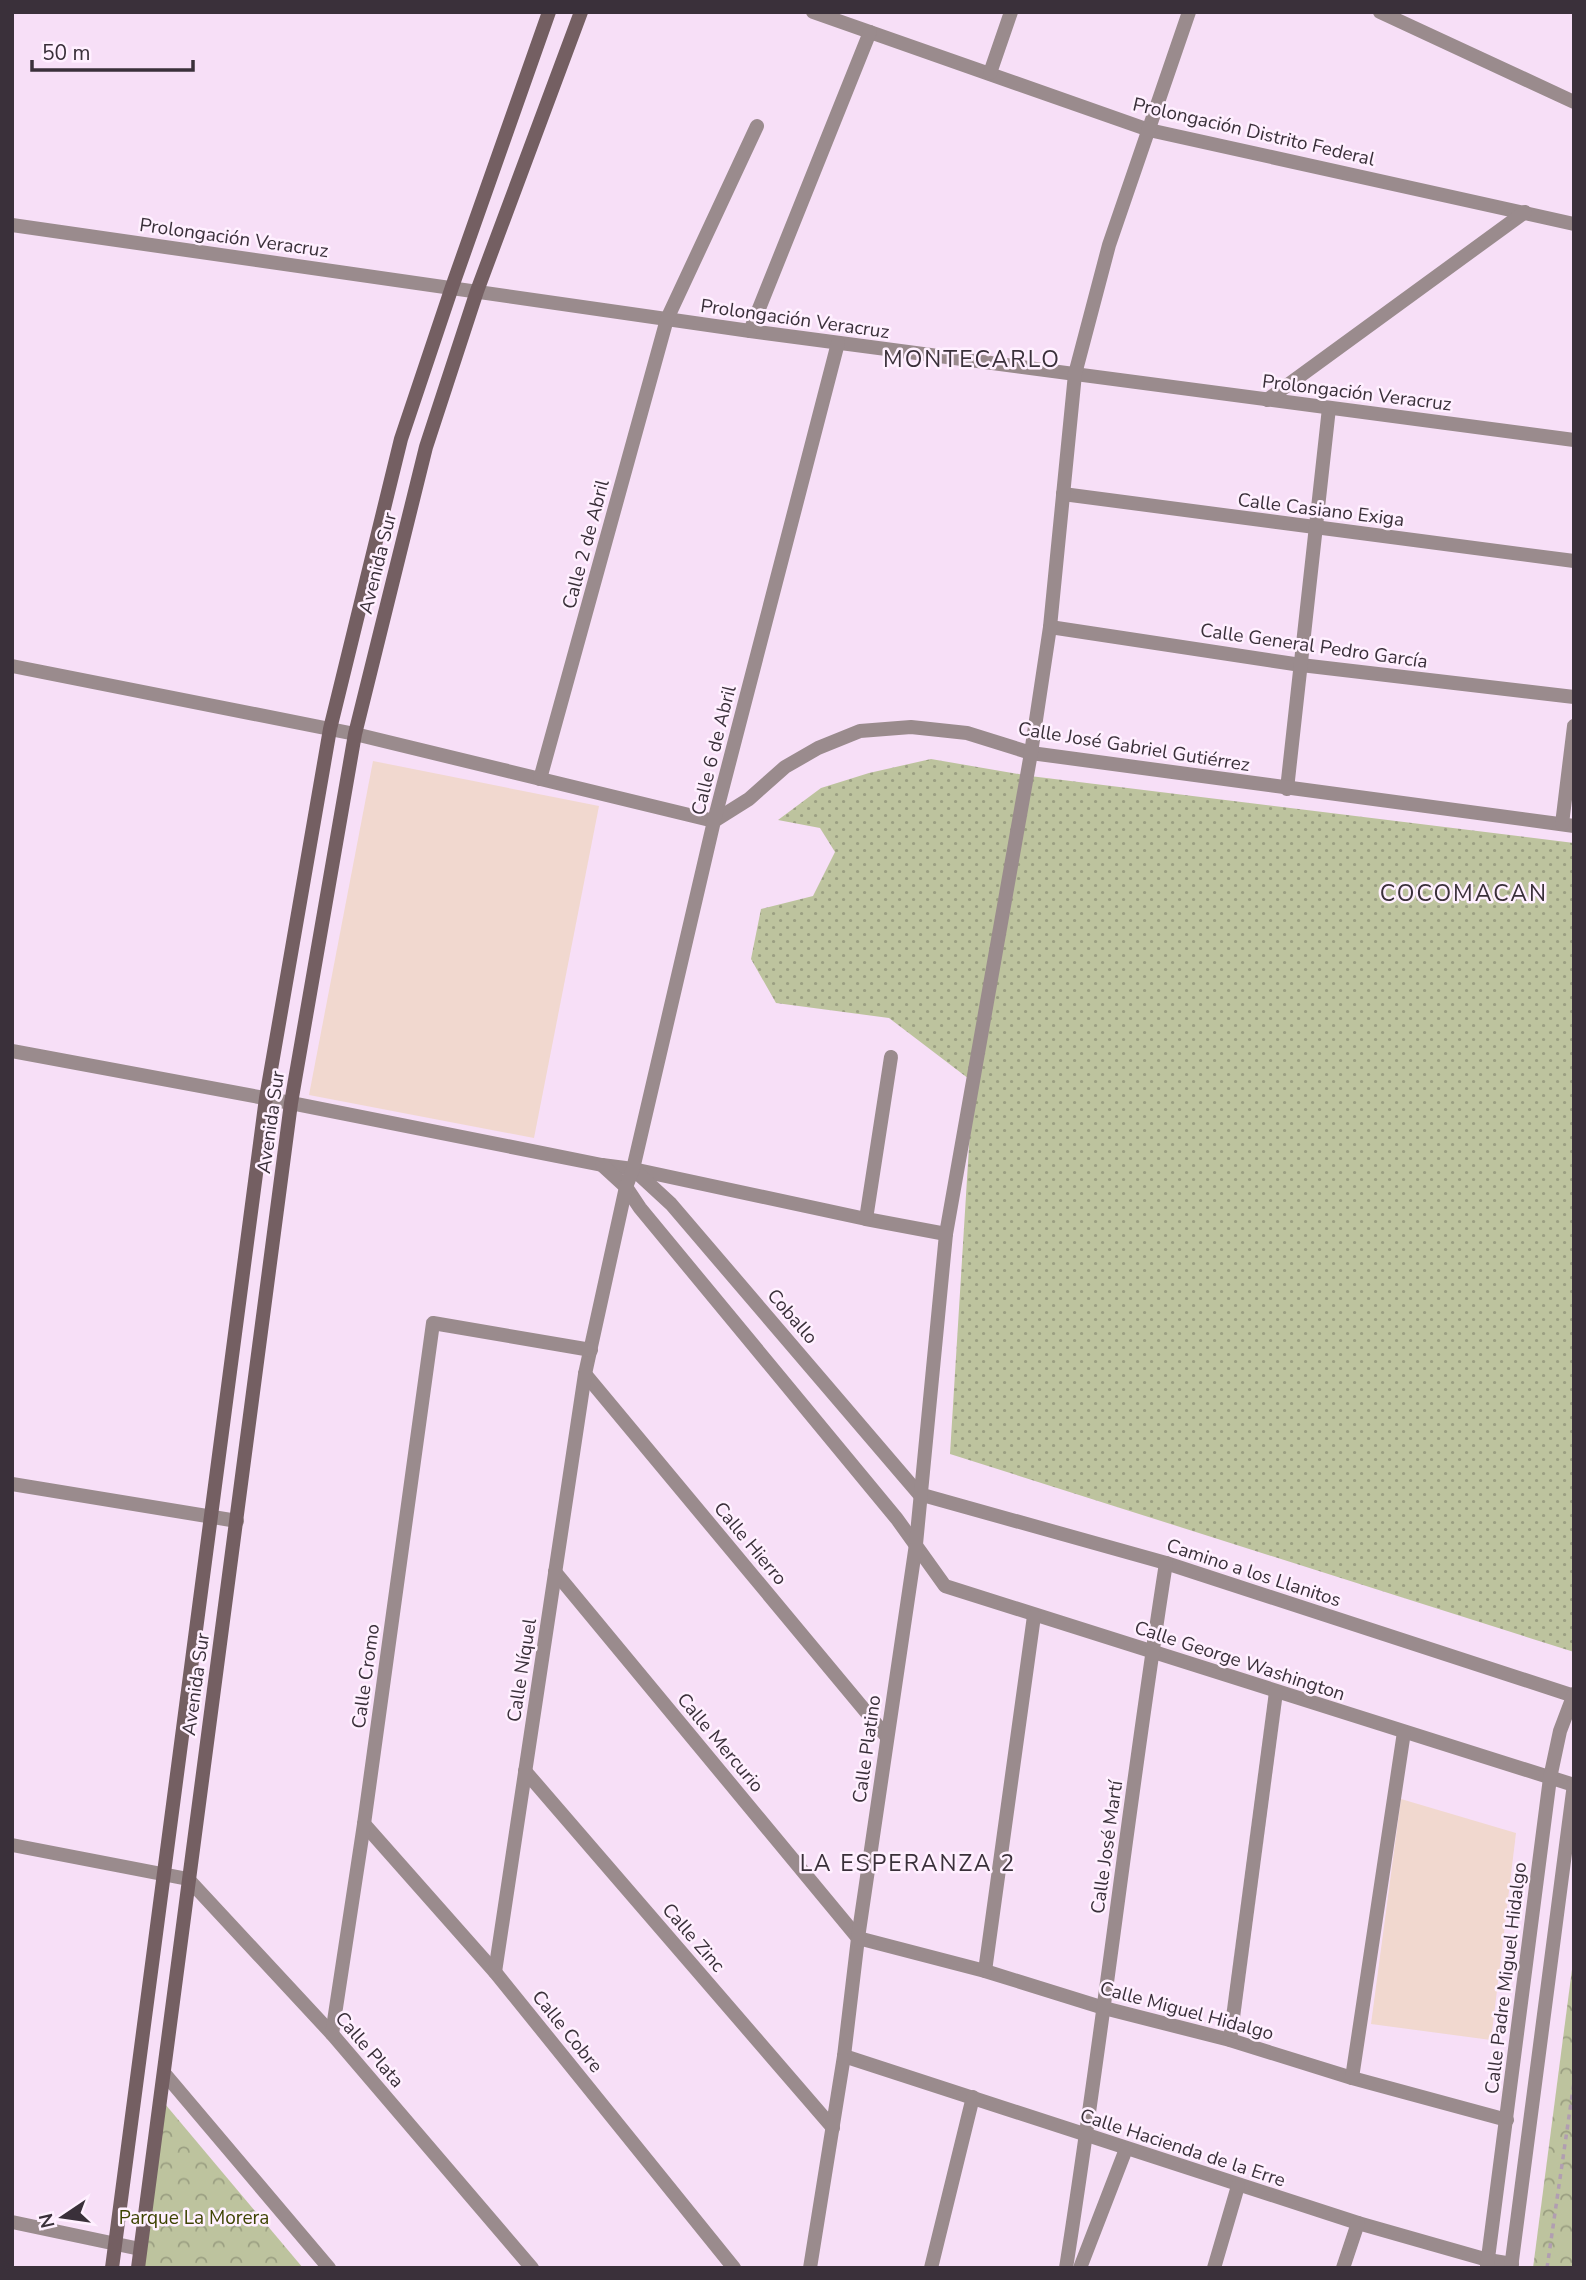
<svg xmlns="http://www.w3.org/2000/svg" width="1586" height="2280" font-family="'Nunito Sans',sans-serif">
	<style>
		.education { fill: #f1d8cf }
		.grass { fill: url(#grass-dots) }
		.forest { fill: url(#forest-crowns) }
		.lines { fill: none; stroke-linecap: round; stroke-linejoin: round }
		.path { stroke: #b19eb1; stroke-width: 3.5; stroke-dasharray: 5 5; stroke-linecap: butt }
		.street { stroke: #9a8b8d; stroke-width: 14 }
		.secondary { stroke: #745f62; stroke-width: 14 }
		.labels { text-anchor: middle; stroke-width: 5; stroke-linejoin: round; paint-order: stroke }
		.street-label { font-size: 19px; fill: #3a303a; stroke: #fff0ff }
		.park-label { font-size: 19px; fill: #3d4302; stroke: #fff0ff }
		.quarter-label { font-size: 23px; letter-spacing: 2px; fill: #3a303a; stroke: #fff0ff }
	</style>
	<defs>
		<pattern id="grass-dots" width="8" height="8" patternUnits="userSpaceOnUse" patternTransform="scale(1.75)"><rect width="8" height="8" fill="#bdc39e"/><path d="M2 2h.1M6 6h.1" fill="none" stroke="#9b9f82" stroke-width="1.8" stroke-linecap="round"/></pattern>
		<pattern id="forest-crowns" width="20" height="18" patternUnits="userSpaceOnUse" patternTransform="scale(1.75)"><rect width="20" height="18" fill="#bdc39e"/><path d="M2 6a3 3 0 1 1 6 0M12 15a3 3 0 1 1 6 0" fill="none" stroke="#9b9f82"/></pattern>
	</defs>
	<rect width="100%" height="100%" fill="#f7dff7"/>
	<g class="education">
		<path d="M373 761 599 806 534 1138 309 1095Z"/>
		<path d="M1401 1799 1516 1833 1491 2040 1371 2024Z"/>
	</g>
	<path class="grass" d="M931 759 1030 776 1574 843V1652L950 1454 973 1082 889 1018 776 1003 751 959 761 909 813 896 835 852 820 828 778 820 821 788 869 773Z"/>
	<g class="forest">
		<path d="M1574 1954V2268H1533Z"/>
		<path d="M160 2098 303 2268H138Z"/>
	</g>
	<g class="lines">
		<path class="path" d="M1547 2268 1574 2082"/>
		<g class="street">
			<path d="M813 12 1149 130 1574 224"/>
			<path d="M1380 12 1574 102"/>
			<path d="M990 73 1011 12"/>
			<path d="M12 225 750 331 1574 440"/>
			<path d="M750 331 870 32"/>
			<path d="M1267 400 1525 212"/>
			<path d="M1063 494 1574 561"/>
			<path d="M1050 627 1301 665 1574 697"/>
			<path d="M12 666 355 734 714 821"/>
			<path d="M540 779 667 319 757 126"/>
			<path d="M1287 789 1329 408"/>
			<path d="M714 821 749 799 785 767 818 748 860 731 911 727 967 733 1031 753 1574 826"/>
			<path d="M1562 824 1574 726"/>
			<path d="M12 1051 291 1103 602 1165 633 1169 866 1219 946 1234"/>
			<path d="M602 1165 626 1187 640 1208 897 1519 945 1586 1574 1785"/>
			<path d="M633 1169 671 1204 919 1494 1166 1563 1574 1696"/>
			<path d="M866 1219 891 1057"/>
			<path d="M585 1374 887 1737"/>
			<path d="M12 1484 237 1521"/>
			<path d="M555 1572 858 1938 985 1971 1104 2008 1230 2040 1352 2078 1507 2120"/>
			<path d="M525 1771 833 2128"/>
			<path d="M364 1824 495 1972 734 2268"/>
			<path d="M12 1845 188 1879 332 2034 532 2268"/>
			<path d="M985 1971 1034 1616"/>
			<path d="M495 1972 585 1374 626 1187 633 1169 714 821 838 343"/>
			<path d="M332 2034 364 1824 433 1323 591 1350"/>
			<path d="M1230 2040 1276 1692"/>
			<path d="M844 2056 1358 2223 1488 2260 1512 2264"/>
			<path d="M164 2073 329 2268"/>
			<path d="M1352 2078 1404 1732"/>
			<path d="M12 2222 140 2249"/>
			<path d="M1487 2266 1550 1778 1560 1731 1574 1694"/>
			<path d="M810 2268 844 2056 858 1938 916 1544 946 1234 1031 753 1050 627 1075 374 1109 245 1189 12"/>
			<path d="M931 2268 973 2097"/>
			<path d="M1066 2268C1103 2033 1129 1798 1166 1563"/>
			<path d="M1080 2268 1126 2149"/>
			<path d="M1214 2268 1238 2186"/>
			<path d="M1343 2268 1358 2223"/>
			<path d="M1511 2268 1574 1784"/>
		</g>
		<g class="secondary">
			<path d="M112 2268 266 1098 330 729 401 439 452 287 549 12"/>
			<path d="M138 2268 291 1103 355 734 426 447 477 291 581 12"/>
		</g>
	</g>
	<g class="labels">
		<g class="street-label">
			<text transform="translate(1254 131) rotate(13)" y="7">Prolongación Distrito Federal</text>
			<text transform="translate(234 237) rotate(8)" y="7">Prolongación Veracruz</text>
			<text transform="translate(795 318) rotate(8)" y="7">Prolongación Veracruz</text>
			<text transform="translate(1357 392) rotate(7)" y="7">Prolongación Veracruz</text>
			<text transform="translate(1321 509) rotate(7)" y="7">Calle Casiano Exiga</text>
			<text transform="translate(585 544) rotate(-75)" y="7">Calle 2 de Abril</text>
			<text transform="translate(377 563) rotate(-76)" y="7">Avenida Sur</text>
			<text transform="translate(1314 645) rotate(8)" y="7">Calle General Pedro García</text>
			<text transform="translate(1134 746) rotate(9)" y="7">Calle José Gabriel Gutiérrez</text>
			<text transform="translate(713 750) rotate(-76)" y="7">Calle 6 de Abril</text>
			<text transform="translate(270 1122) rotate(-82)" y="7">Avenida Sur</text>
			<text transform="translate(793 1316) rotate(49)" y="7">Coballo</text>
			<text transform="translate(751 1543) rotate(50)" y="7">Calle Hierro</text>
			<text transform="translate(1254 1572) rotate(18)" y="7">Camino a los Llanitos</text>
			<text transform="translate(1240 1660) rotate(18)" y="7">Calle George Washington</text>
			<text transform="translate(521 1670) rotate(-81)" y="7">Calle Níquel</text>
			<text transform="translate(365 1676) rotate(-82)" y="7">Calle Cromo</text>
			<text transform="translate(195 1684) rotate(-82)" y="7">Avenida Sur</text>
			<text transform="translate(721 1742) rotate(50)" y="7">Calle Mercurio</text>
			<text transform="translate(866 1749) rotate(-82)" y="7">Calle Platino</text>
			<text transform="translate(1106 1847) rotate(-82)" y="7">Calle José Martí</text>
			<text transform="translate(694 1937) rotate(49)" y="7">Calle Zinc</text>
			<text transform="translate(1505 1978) rotate(-83)" y="7">Calle Padre Miguel Hidalgo</text>
			<text transform="translate(1187 2010) rotate(15)" y="7">Calle Miguel Hidalgo</text>
			<text transform="translate(568 2031) rotate(51)" y="7">Calle Cobre</text>
			<text transform="translate(370 2049) rotate(49)" y="7">Calle Plata</text>
			<text transform="translate(1183 2147) rotate(18)" y="7">Calle Hacienda de la Erre</text>
		</g>
		<g class="park-label">
			<text x="194" y="2224">Parque La Morera</text>
		</g>
		<g class="quarter-label">
			<text x="972" y="367">MONTECARLO</text>
			<text x="1464" y="901">COCOMACAN</text>
			<text x="908" y="1871">LA ESPERANZA 2</text>
		</g>
	</g>
	<rect width="1586" height="2280" fill="none" stroke="#3a303a" stroke-width="28"/>
	<g transform="translate(63 2217) rotate(257)" stroke="#fff0ff" stroke-width="5" paint-order="stroke">
	<path d="M0-5L12 26L0 18L-12 26Z" fill="#3a303a"/>
	<text y="-10" font-size="19" font-weight="bold" text-anchor="middle" fill="#3a303a">N</text>
	</g>
	<path d="M32 60v10h161v-10" fill="none" stroke="#3a303a" stroke-width="3.5"/>
	<text x="42" y="60" font-size="21" fill="#3a303a" stroke="#fff0ff" stroke-width="5" paint-order="stroke">50 m</text>
</svg>
